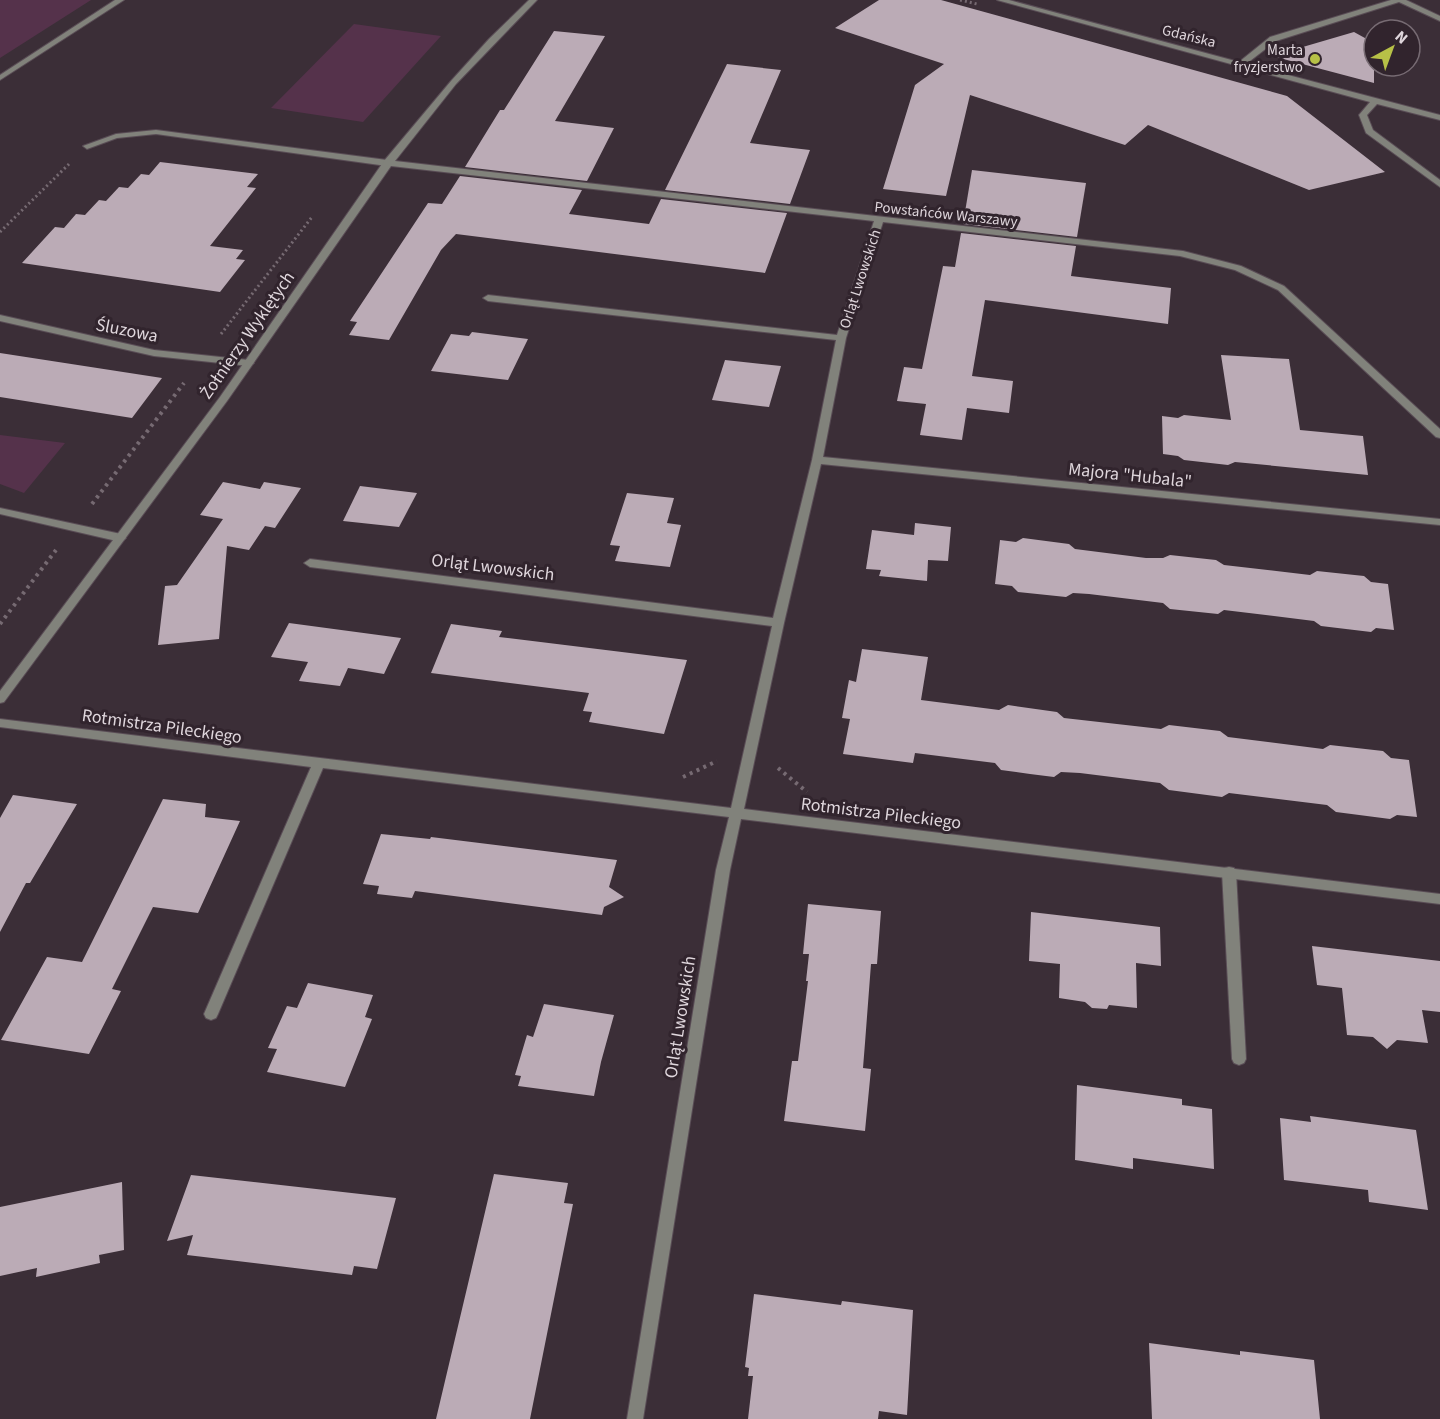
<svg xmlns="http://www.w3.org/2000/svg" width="1440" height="1419" font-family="'Source Sans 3',sans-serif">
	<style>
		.green { fill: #55324b }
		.building { fill: #bbabb6 }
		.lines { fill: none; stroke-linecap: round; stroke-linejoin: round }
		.lane-casing { stroke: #594c55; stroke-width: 2 }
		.street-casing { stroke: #594c55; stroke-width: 2 }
		.path-far1 { stroke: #766a72; stroke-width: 3; stroke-dasharray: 2 3; stroke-linecap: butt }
		.path { stroke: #766a72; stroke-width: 4; stroke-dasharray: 3 4.5; stroke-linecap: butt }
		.lane { fill: #81827b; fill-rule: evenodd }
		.street { fill: #81827b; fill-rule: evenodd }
		.poi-dot { fill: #b7c147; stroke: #31242d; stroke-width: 2 }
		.labels { text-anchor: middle; stroke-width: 6; stroke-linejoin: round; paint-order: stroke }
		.far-street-label { font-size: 15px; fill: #dfd6dc; stroke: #31242d }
		.far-poi-label { font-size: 15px; fill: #dfd6dc; stroke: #31242d; text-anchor: end }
		.street-label { font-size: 18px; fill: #dfd6dc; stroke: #31242d }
	</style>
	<rect width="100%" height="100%" fill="#3b2e37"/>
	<g class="green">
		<path d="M0 0H91L0 58Z"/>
		<path d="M354 24 441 36 363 122 271 108Z"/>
		<path d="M0 435 65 443 24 493 0 484Z"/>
	</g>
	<g class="building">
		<path d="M879 0H941L1287 96 1385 172 1309 190 1148 125 1125 145 970 95 946 196 883 189 915 85 944 64 835 28Z"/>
		<path d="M554 31 605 36 555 121 614 128 587 181 465 167 500 110H504Z"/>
		<path d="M1354 32 1374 43V83L1272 56Z"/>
		<path d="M727 64 781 70 750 143 810 150 790 204 665 190Z"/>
		<path d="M160 162 258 174 247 187 256 188 210 246 243 250 236 259 245 260 220 292 22 263 55 227 64 228 76 214 85 215 99 200 106 201 119 187 128 188 141 174 149 175Z"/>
		<path d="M972 170 1086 183 1077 237 963 224Z"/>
		<path d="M460 176 582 190 569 214 649 224 661 199 787 213 765 273 456 234 441 250 389 340 349 335 357 322 350 321 428 203 442 204Z"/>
		<path d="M961 233 1076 246 1071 276 1171 288 1168 324 985 300 972 376 1013 381 1009 413 967 408 962 440 920 435 926 404 897 401 904 367 922 369 943 266 955 267Z"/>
		<path d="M472 332 528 339 508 380 431 371 451 334 469 336Z"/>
		<path d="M0 353 162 378 132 418 0 397Z"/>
		<path d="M1221 355 1289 359 1300 430 1363 436 1368 475 1235 462 1228 465 1184 460 1178 456 1163 454 1162 416 1178 418 1184 415 1231 420Z"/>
		<path d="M725 360 781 366 769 407 712 400Z"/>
		<path d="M223 482 260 489 264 482 301 488 275 528 265 526 249 550 227 546 219 639 158 645 165 586 177 585 223 519 200 515Z"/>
		<path d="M360 486 417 493 399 527 343 521Z"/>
		<path d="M627 493 674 498 667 523 681 525 670 567 615 561 620 546 610 545Z"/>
		<path d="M915 523 951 527 948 561 928 560 927 581 879 576 881 570 866 569 872 530 914 535Z"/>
		<path d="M1023 538 1069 544 1075 549 1146 558H1163L1170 555 1216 560 1224 565 1310 575 1317 571 1364 576 1371 582 1388 584 1394 630 1376 628 1371 632 1321 626 1314 621 1224 610 1218 614 1170 609 1163 603 1089 594 1073 593 1066 597 1018 592 1012 586 995 584 1000 540 1016 542Z"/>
		<path d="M289 623 401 638 384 674 348 668 340 686 299 681 308 662 271 657Z"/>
		<path d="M451 624 502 631 499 637 687 660 664 734 589 722 592 712 583 711 589 693 431 673Z"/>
		<path d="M862 649 928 657 921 700 999 710 1008 705 1057 712 1064 718 1161 729 1169 725 1220 731 1228 737 1323 749 1330 745 1383 751 1391 758 1409 760 1417 817 1397 815 1390 819 1336 812 1327 805 1229 793 1222 797 1169 790 1160 783 1080 773 1061 772 1054 777 1030 774 1001 770 995 763 915 753 913 763 843 754 850 719 842 718 849 680 856 682Z"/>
		<path d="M13 795 77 804 30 883H26L0 932V818Z"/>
		<path d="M163 799 206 804 205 817 240 821 198 913 153 907 112 989 121 991 89 1054 1 1040 47 957 82 962Z"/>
		<path d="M381 834 430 839 431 837 617 860 609 887 624 897 604 907 602 915 415 891 412 898 377 894 379 886 363 884Z"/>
		<path d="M808 904 881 911 877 964H871L865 1043 863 1068 871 1069 865 1131 784 1121 792 1061H798L808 981H806L809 954H803Z"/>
		<path d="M1031 912 1160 927 1161 966 1136 963 1137 1008 1109 1005 1107 1009 1092 1008 1085 1002 1059 998 1060 964 1029 961Z"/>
		<path d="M1312 946 1440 961V1012L1422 1010 1428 1043 1397 1040 1387 1049 1373 1037 1347 1035 1342 988 1317 985Z"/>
		<path d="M308 983 373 995 365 1017 372 1019 345 1087 267 1072 277 1049 268 1048 287 1006 297 1008Z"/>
		<path d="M544 1004 614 1015 601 1062 594 1096 518 1086 521 1076 515 1075 527 1035 533 1037Z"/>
		<path d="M1077 1085 1182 1099V1105L1212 1109 1214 1169 1133 1158V1169L1075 1160Z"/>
		<path d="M1310 1116 1416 1130 1428 1210 1369 1202 1368 1190 1284 1180 1280 1118 1311 1122Z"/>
		<path d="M494 1174 568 1183 564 1203 573 1204 530 1419H436Z"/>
		<path d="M191 1175 396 1198 377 1269 354 1266 352 1275 187 1255 193 1235 167 1241Z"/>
		<path d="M122 1182 124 1250 99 1255 100 1263 36 1277 37 1268 0 1276V1207Z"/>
		<path d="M754 1294 841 1305 842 1301 913 1310 907 1415 879 1411 878 1419H748L753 1376H748L749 1368 745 1367Z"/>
		<path d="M1149 1343 1240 1355V1351L1314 1360 1320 1419H1152Z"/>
	</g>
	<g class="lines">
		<defs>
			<g id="lane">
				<path d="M156 130 387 160 391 163 387 166 156 134 117 138 87 149 83 146 116 134Z"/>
				<path d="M0 315 154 350 249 360 254 363 249 366 154 356 0 321Z"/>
				<path d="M0 508 121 534 126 538 121 542 0 514Z"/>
				<path d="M1229 867 1234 868 1236 872 1246 1059 1244 1063 1239 1065 1234 1063 1232 1059 1222 872 1224 868Z"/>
			</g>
			<g id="street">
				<path d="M115 0H124L0 80V75Z"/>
				<path d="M529 0H537L456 84 395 161 1183 251 1241 266 1284 286 1440 429V438L1436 437 1278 290 1235 270 1180 256 883 222 846 338 823 457 1440 519V525L821 464 784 623 744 809 1440 894V904L741 819 730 870 643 1419H627L716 870 729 817 323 768 218 1014 216 1018 211 1020 206 1018 204 1014 311 767 0 727V719L731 808 772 626 310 567 304 563 310 559 773 618 812 460 836 340 488 301 483 298 488 295 837 335 874 221 391 166 227 401 4 702 0 703V691L220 397 384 161 451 81 489 39Z"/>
				<path d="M997 0H1009L1239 62 1270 37 1391 0H1406L1440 16V21L1399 2 1276 41 1246 64 1440 115V120L1377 104 1367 115 1373 130 1440 180V187L1366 133 1359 115 1370 102Z"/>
			</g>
		</defs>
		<use href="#lane" class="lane-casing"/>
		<use href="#street" class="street-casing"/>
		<g class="path-far1">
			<path d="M960 0 977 4"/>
			<path d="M0 232 69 164"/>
			<path d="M221 334 312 217"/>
		</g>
		<g class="path">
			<path d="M92 504 184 383"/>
			<path d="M0 624 56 550"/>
			<path d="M778 768 807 792"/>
			<path d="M683 777 717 761"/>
		</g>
		<use href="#lane" class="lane"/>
		<use href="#street" class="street"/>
	</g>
	<circle class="poi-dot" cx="1315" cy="59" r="6"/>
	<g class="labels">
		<g class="far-street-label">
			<text transform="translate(1189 36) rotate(14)" y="5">Gdańska</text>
			<text transform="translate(946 214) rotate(6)" y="5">Powstańców Warszawy</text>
			<text transform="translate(860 279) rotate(-72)" y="5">Orląt Lwowskich</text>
		</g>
		<g class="far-poi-label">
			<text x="1303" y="55">Marta<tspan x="1303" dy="17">fryzjerstwo</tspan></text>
		</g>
		<g class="street-label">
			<text transform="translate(127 330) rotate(11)" y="6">Śluzowa</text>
			<text transform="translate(247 335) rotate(-55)" y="6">Żołnierzy Wyklętych</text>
			<text transform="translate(1130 475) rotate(6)" y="6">Majora "Hubala"</text>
			<text transform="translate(493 567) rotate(7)" y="6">Orląt Lwowskich</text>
			<text transform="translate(162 726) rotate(8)" y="6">Rotmistrza Pileckiego</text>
			<text transform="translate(881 813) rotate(7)" y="6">Rotmistrza Pileckiego</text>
			<text transform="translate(680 1017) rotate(-81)" y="6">Orląt Lwowskich</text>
		</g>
	</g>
	<g transform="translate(1392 48) rotate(41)"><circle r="28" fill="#31242d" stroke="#776b73" stroke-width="1.5"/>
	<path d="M0-4.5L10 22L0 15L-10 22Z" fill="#b7c147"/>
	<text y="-9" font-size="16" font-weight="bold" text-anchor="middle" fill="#dfd6dc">N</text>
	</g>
</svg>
